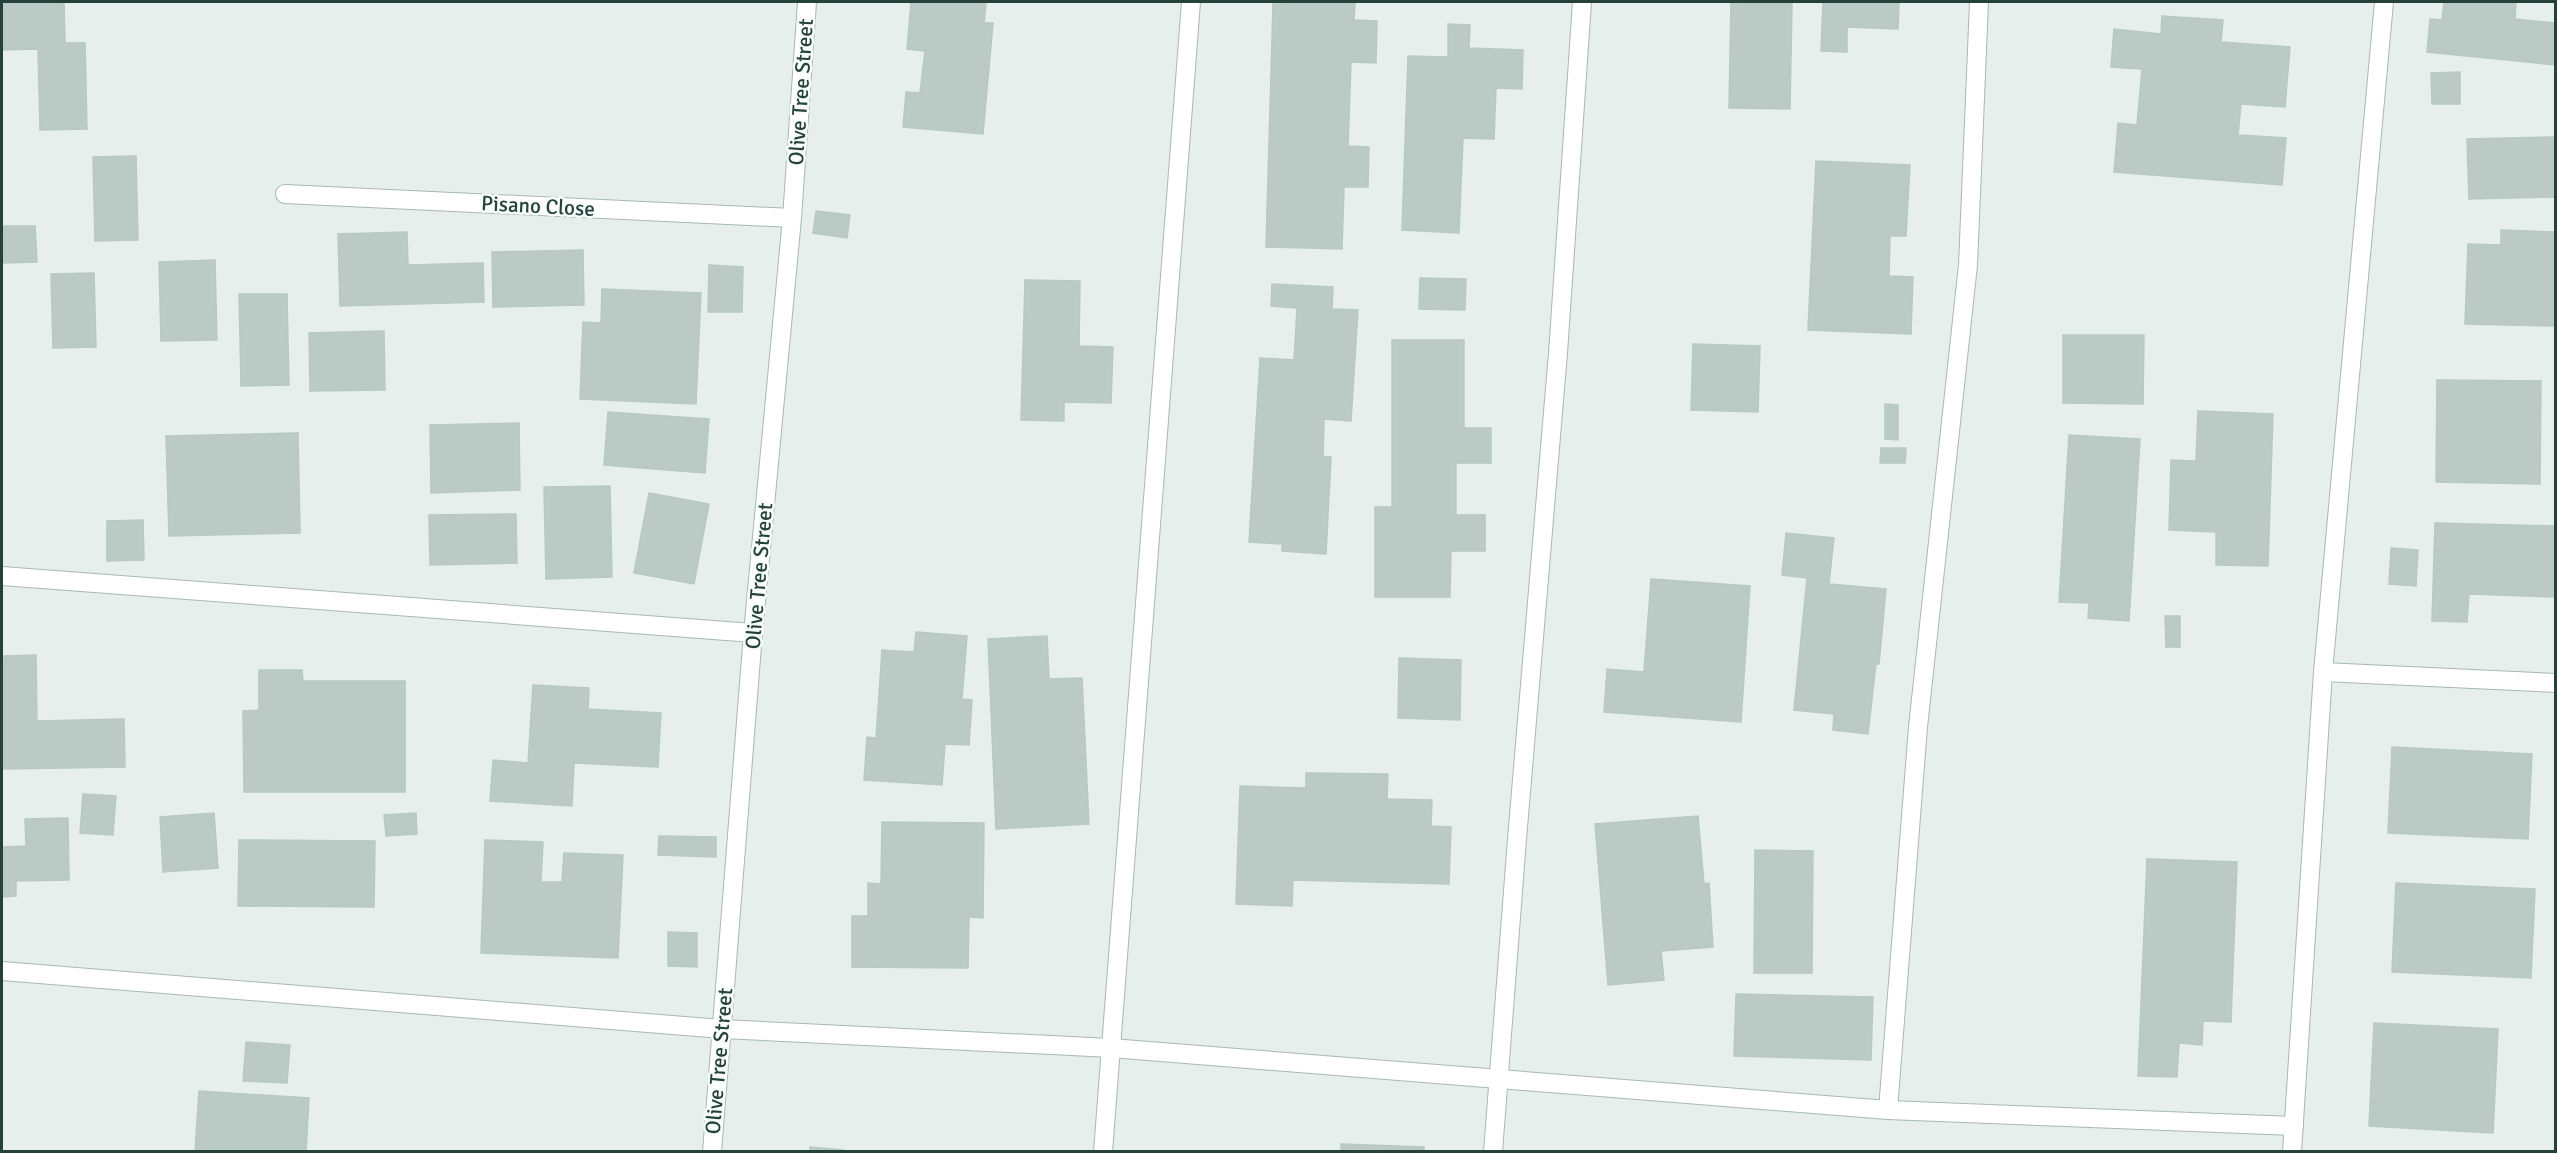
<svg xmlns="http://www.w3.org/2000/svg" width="2557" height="1153" font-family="Signika,sans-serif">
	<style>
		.building { fill: #bbcac4; stroke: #b8c9c2; stroke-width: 1.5 }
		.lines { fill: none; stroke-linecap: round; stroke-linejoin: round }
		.minor-casing { stroke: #a8b8b2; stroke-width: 20 }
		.minor { stroke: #fff; stroke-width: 18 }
		.labels { text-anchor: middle; stroke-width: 5; stroke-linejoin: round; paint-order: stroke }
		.street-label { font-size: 21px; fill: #24423a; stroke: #f7fbf9 }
	</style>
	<rect width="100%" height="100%" fill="#e6efeb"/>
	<g class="building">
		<path d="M2 2H64L65 43H85L87 129 40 130 38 49 2 50Z"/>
		<path d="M911 2H986L984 23H993L983 134 903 127 906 92 920 93 925 51 907 49Z"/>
		<path d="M1283 2H1355L1354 20 1377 21 1376 63 1351 62 1348 146 1369 147 1368 187H1344L1342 249 1266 247 1273 4H1283Z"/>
		<path d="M1731 2 1792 3 1790 109 1729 108Z"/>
		<path d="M1823 2H1899L1898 29 1847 27V52L1821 51Z"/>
		<path d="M2444 2H2516L2515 19 2556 23V65L2427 52 2430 19 2442 20Z"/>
		<path d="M2162 16 2223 20 2221 42 2290 47 2285 107 2241 104 2238 135 2286 138 2282 185 2114 172 2118 123 2137 125 2142 69 2111 67 2114 29 2161 34Z"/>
		<path d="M1448 24 1470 25 1469 48 1523 50 1522 89 1496 88 1494 139 1463 138 1459 233 1402 230 1408 56 1448 57Z"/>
		<path d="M2460 72V104H2432L2431 73Z"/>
		<path d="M2556 137V197L2469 199 2467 139Z"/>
		<path d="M136 156 138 240 95 241 93 157Z"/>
		<path d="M1816 161 1910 165 1906 236H1890L1889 276 1913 277 1911 334 1808 330Z"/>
		<path d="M816 211 850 215 847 238 813 233Z"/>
		<path d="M2 226H35L37 262 2 263Z"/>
		<path d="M2501 230 2556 232V326L2465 324 2468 244 2501 245Z"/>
		<path d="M407 232 408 265 483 263 484 302 340 306 338 234Z"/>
		<path d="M583 250 584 305 493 307 492 252Z"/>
		<path d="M215 260 217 340 161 341 159 262Z"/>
		<path d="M709 265 743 267 742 312H708Z"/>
		<path d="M94 273 96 347 53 348 51 274Z"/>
		<path d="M1420 278 1466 279 1465 310 1419 309Z"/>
		<path d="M1025 280 1080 281 1079 346 1113 347 1111 403 1064 402V421L1021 420Z"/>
		<path d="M1272 284 1333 287 1332 309 1358 310 1351 421 1324 419 1323 457H1331L1326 554 1282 551V544L1249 542 1260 358 1294 360 1297 308 1271 306Z"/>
		<path d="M602 289 701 293 696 404 580 399 583 322 601 323Z"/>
		<path d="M239 294H287L289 385 241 386Z"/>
		<path d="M384 331 385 390 310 391 309 333Z"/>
		<path d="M2063 335H2144L2143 404 2063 403Z"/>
		<path d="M1392 340H1464V428H1491V463H1456V515H1485V551H1451L1450 597H1375V507H1392Z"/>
		<path d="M1693 344 1760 346 1758 412 1691 410Z"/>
		<path d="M2437 380 2541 381 2540 484 2436 482Z"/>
		<path d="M1885 404 1898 405V440L1885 439Z"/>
		<path d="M2198 411 2273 414 2268 566 2216 565V532L2169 530 2171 460 2196 461Z"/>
		<path d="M608 412 709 419 705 473 604 465Z"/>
		<path d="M519 423 520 490 431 493 430 425Z"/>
		<path d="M298 433 300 533 169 536 166 436Z"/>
		<path d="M2069 435 2140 439 2129 621 2088 618 2089 603 2059 602Z"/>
		<path d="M1881 448H1906L1905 463H1880Z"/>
		<path d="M610 486 612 577 546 579 544 487Z"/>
		<path d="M649 493 709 504 694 584 634 573Z"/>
		<path d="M516 514 517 563 430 565 429 515Z"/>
		<path d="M143 520 144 560 107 561V521Z"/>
		<path d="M2435 523 2556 526V597L2469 594 2467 622 2432 621Z"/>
		<path d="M1786 533 1834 538 1829 584 1886 589 1879 664H1876L1868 734 1833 730 1834 714 1794 710 1807 578 1782 575Z"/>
		<path d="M2391 548 2418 550 2416 586 2389 584Z"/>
		<path d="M1651 579 1750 586 1741 722 1604 712 1607 669 1644 672Z"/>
		<path d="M2165 616H2180V647H2166Z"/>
		<path d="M916 632 967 636 962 699 972 700 969 745 945 744 942 785 864 780 867 737 876 738 882 650 914 652Z"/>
		<path d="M1047 636 1049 679 1082 678 1089 824 996 829 988 639Z"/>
		<path d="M36 655 37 721 124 719 125 767 2 769V656Z"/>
		<path d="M1399 658 1461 660 1460 720 1398 718Z"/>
		<path d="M259 670H302L303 681H405V792H244L243 711 259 710Z"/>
		<path d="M533 685 589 688 588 709 661 713 658 767 574 763 572 806 490 801 493 760 528 763Z"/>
		<path d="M2392 747 2532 754 2528 839 2388 833Z"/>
		<path d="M1306 773 1388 774 1387 799 1432 800 1431 826 1451 827 1449 884 1293 880 1292 906 1236 904 1240 786 1306 788Z"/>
		<path d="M83 794 116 796 113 835 80 833Z"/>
		<path d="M214 813 218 868 163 872 160 817Z"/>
		<path d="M416 813 417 834 386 836 384 815Z"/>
		<path d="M1698 816 1704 884 1709 883 1713 947 1661 951 1664 980 1608 985 1595 824Z"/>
		<path d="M68 818 69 880 16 881V896L2 897V847L26 846 25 819Z"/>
		<path d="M882 822 984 823 983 918 969 917 968 968 852 967V916H868V883L881 884Z"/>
		<path d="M659 836 716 837V857L658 855Z"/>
		<path d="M239 840 375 841 374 907 238 906Z"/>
		<path d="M485 840 543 842 541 882H562L564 853 623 855 618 958 481 953Z"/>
		<path d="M1755 850 1813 851 1812 973H1754Z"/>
		<path d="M2147 859 2237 862 2231 1022 2203 1021 2202 1045 2179 1043 2177 1077 2138 1076Z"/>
		<path d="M2396 883 2535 889 2531 978 2392 972Z"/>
		<path d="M668 932 697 933V967L668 966Z"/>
		<path d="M1736 994 1873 997 1871 1060 1734 1056Z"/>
		<path d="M2374 1023 2498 1029 2493 1133 2369 1126Z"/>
		<path d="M246 1042 290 1045 287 1083 243 1081Z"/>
		<path d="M199 1091 309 1098 306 1152H195Z"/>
		<path d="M1341 1144 1424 1147V1152H1341Z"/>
		<path d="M810 1147 843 1150V1152H810Z"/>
	</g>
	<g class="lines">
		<defs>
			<g id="minor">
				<path d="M285 194 792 218"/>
				<path d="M2 576 753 633"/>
				<path d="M2323 672 2556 683"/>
				<path d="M2 971 722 1029 1111 1048 1888 1110 2294 1126"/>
				<path d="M1888 1110 1918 727 1968 265 1979 2"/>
				<path d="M712 1152 753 633 792 218 807 2"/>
				<path d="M1103 1152 1191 2"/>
				<path d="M1493 1152 1517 839 1558 353 1582 2"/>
				<path d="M2292 1152 2323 672 2384 2"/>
			</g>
		</defs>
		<use href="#minor" class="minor-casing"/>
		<use href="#minor" class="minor"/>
	</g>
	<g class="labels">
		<g class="street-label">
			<text transform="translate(801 92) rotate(-86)" y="7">Olive Tree Street</text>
			<text transform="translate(538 206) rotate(3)" y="7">Pisano Close</text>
			<text transform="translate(759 576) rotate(-85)" y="7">Olive Tree Street</text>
			<text transform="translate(719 1061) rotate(-85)" y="7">Olive Tree Street</text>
		</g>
	</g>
	<rect width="2557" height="1153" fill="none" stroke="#24423a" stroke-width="6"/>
</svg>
